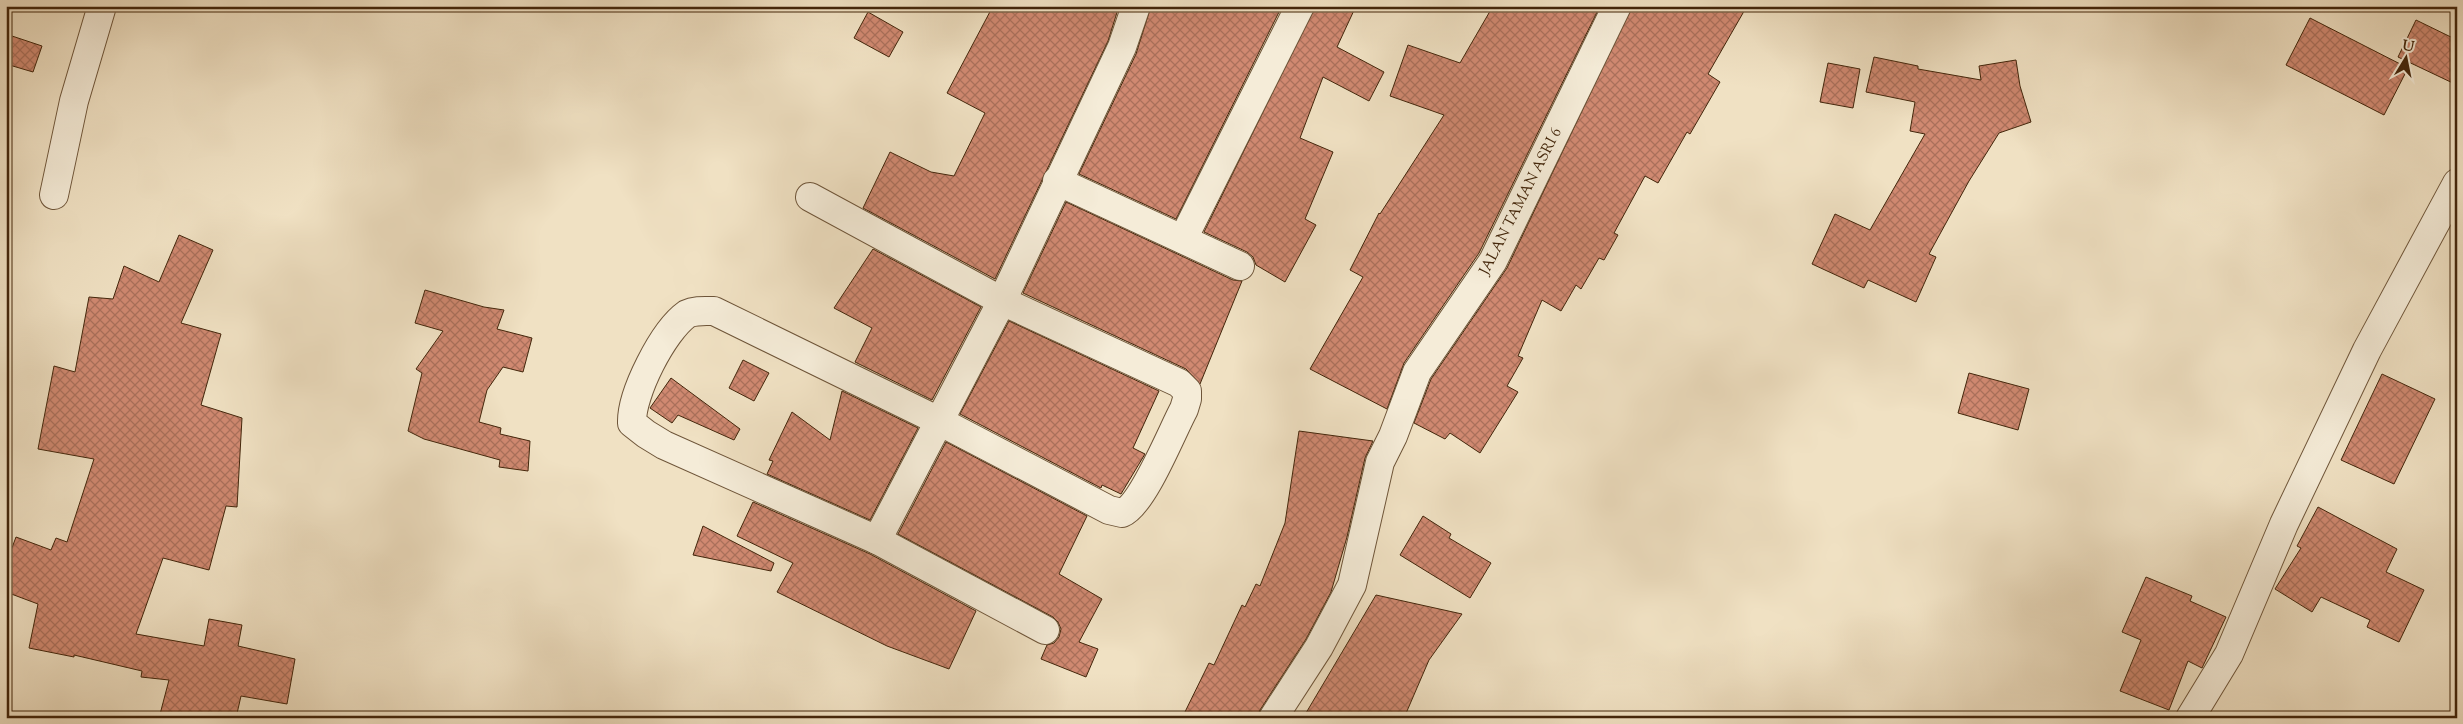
<svg xmlns="http://www.w3.org/2000/svg" width="2463" height="724" font-family="'Sorts Mill Goudy',serif">
	<style>
		.building { fill: url(#building-cross-hatch); stroke: #43260b }
		.lines { fill: none; stroke-linecap: round; stroke-linejoin: round }
		.minor-casing { stroke: #6e5539; stroke-width: 30 }
		.minor { stroke: #f5ecd8; stroke-width: 28 }
		.labels { text-anchor: middle; stroke-width: 5; stroke-linejoin: round; paint-order: stroke }
		.street-label { font-size: 15px; fill: #43260b; stroke: #f5ecd8 }
	</style>
	<defs>
		<pattern id="building-cross-hatch" width="8" height="8" patternUnits="userSpaceOnUse" patternTransform="scale(1.25)"><rect width="8" height="8" fill="#d08971"/><path d="M0 0l8 8M0 8l8-8" fill="none" stroke="#aa705b"/></pattern>
	</defs>
	<rect width="100%" height="100%" fill="#f0e1c3"/>
	<filter id="stains"><feTurbulence type="fractalNoise" baseFrequency=".004" numOctaves="4"/><feColorMatrix values="0 0 0 0 .2 0 0 0 0 .09 0 0 0 0 .02 0 0 0 .5 -.17"/></filter>
	<radialGradient id="worn" r=".72"><stop offset=".6" stop-color="#630" stop-opacity="0"/><stop offset="1" stop-color="#630" stop-opacity=".3"/></radialGradient>
	<g class="building">
		<path d="M993 6H1119L1108 41 995 279 863 208 890 152 931 172 954 176 985 113 947 93Z"/>
		<path d="M1151 6H1282L1176 219 1079 174 1136 54Z"/>
		<path d="M1315 6H1356L1337 47 1384 72 1369 101 1323 77 1300 138 1333 152 1305 219 1316 225 1285 282 1256 265 1253 257 1247 252 1204 232Z"/>
		<path d="M1493 6H1600L1479 253 1404 363 1387 409 1310 369 1363 277 1350 270 1379 213 1380 214 1444 115 1390 96 1408 45 1460 63Z"/>
		<path d="M1632 6H1747L1708 74 1720 82 1690 134 1687 132 1658 183 1645 176 1614 233 1618 235 1604 260 1599 258 1581 289 1576 285 1561 311 1542 300 1518 356 1523 358 1507 386 1518 392 1480 453 1450 433 1445 439 1414 423 1431 379 1507 268Z"/>
		<path d="M868 12 903 32 889 57 854 38Z"/>
		<path d="M2310 18 2408 68 2384 115 2286 65Z"/>
		<path d="M2416 20 2457 40V85L2398 57Z"/>
		<path d="M6 34 42 46 33 72 6 64Z"/>
		<path d="M1874 57 1918 66V69L1981 80 1979 66 2016 60 2020 86 2031 122 1999 133 1969 181 1929 254 1936 257 1916 302 1868 280 1864 288 1812 264 1835 214 1870 230 1925 134 1910 131 1915 102 1866 92Z"/>
		<path d="M1828 63 1860 69 1853 108 1820 102Z"/>
		<path d="M1066 202 1233 280 1242 281 1200 384 1186 369 1023 293Z"/>
		<path d="M179 235 213 250 181 323 221 334 201 405 242 418 237 507 226 506 209 570 163 558 136 634 204 646 209 619 242 625 238 646 295 659 287 704 241 696 236 718H159L169 680 141 677 142 671 74 655V657L29 648 38 604 6 592V564L16 537 51 550 56 538 67 542 94 459 38 449 54 366 75 372 89 297 113 299 124 266 159 282Z"/>
		<path d="M873 249 981 307 932 400 855 362 872 328 834 308Z"/>
		<path d="M425 290 484 307 504 310 497 329 532 338 523 372 503 367 487 390 479 422 501 428 500 434 530 441 528 471 499 467 500 460 424 439 408 431 422 373 416 369 443 331 415 323Z"/>
		<path d="M1009 321 1159 391 1133 448 1145 454 1121 494 1102 485 1101 488 960 414Z"/>
		<path d="M743 360 769 373 754 401 729 388Z"/>
		<path d="M1969 373 2029 389 2018 430 1958 413Z"/>
		<path d="M2382 374 2435 399 2394 484 2341 460Z"/>
		<path d="M671 378 740 429 734 440 678 415 672 423 650 408Z"/>
		<path d="M842 391 918 428 870 520 767 474 773 461 769 460 792 412 830 440Z"/>
		<path d="M1299 431 1373 441 1365 458 1347 537 1331 592 1306 639 1260 710 1257 718H1182L1209 663 1214 665 1242 605 1245 607 1256 584 1260 586 1285 523Z"/>
		<path d="M946 442 1087 516 1059 574 1102 599 1079 642 1098 649 1086 677 1041 659 1047 645 1054 643 1059 637 1061 629 1058 622 1053 617 898 534Z"/>
		<path d="M753 502 870 554 976 611 949 669 887 646 777 592 793 563 737 536Z"/>
		<path d="M2318 507 2397 549 2386 572 2424 590 2399 642 2367 627 2370 620 2321 597 2312 612 2275 589 2301 548 2297 546Z"/>
		<path d="M1423 516 1451 534 1449 538 1491 563 1470 598 1400 555Z"/>
		<path d="M703 526 774 563 771 571 693 555Z"/>
		<path d="M2146 577 2192 596 2190 601 2226 617 2202 668 2188 661 2169 710 2120 691 2141 640 2122 632Z"/>
		<path d="M1376 595 1462 614 1429 660 1404 718H1303Z"/>
	</g>
	<g class="lines">
		<defs>
			<g id="minor">
				<path d="M1057 181 1240 266"/>
				<path d="M54 195 74 101 102 6"/>
				<path d="M810 197 1002 301 1179 383 1187 391V399L1184 409C1172 431 1143 505 1122 513L1109 510 939 421 714 311C705 311 695 310 687 314 663 331 631 394 632 423L646 434 664 445 877 540 1045 630"/>
				<path d="M1183 239 1300 6"/>
				<path d="M877 540 1002 301 1122 47 1136 6"/>
				<path d="M1273 718 1319 647 1352 585 1380 462 1393 436 1417 372 1493 261 1617 6"/>
				<path d="M2190 718 2229 654 2284 524 2367 350 2457 183"/>
			</g>
		</defs>
		<use href="#minor" class="minor-casing"/>
		<use href="#minor" class="minor"/>
	</g>
	<g class="labels">
		<g class="street-label">
			<text transform="translate(1520 201) rotate(-63)" y="5">JALAN TAMAN ASRI 6</text>
		</g>
	</g>
	<rect width="2463" height="724" fill="none" stroke="#f0e1c3" stroke-width="25"/>
	<rect x="8" y="8" width="2448" height="709" fill="none" stroke="#43260b" stroke-width="2.5"/>
	<rect x="12" y="12" width="2438" height="699" fill="none" stroke="#43260b"/>
	<g transform="translate(2406 58) rotate(10)" stroke="#f5ecd8" stroke-width="4" paint-order="stroke">
	<path d="M0-4L9 19L0 12L-9 19Z" fill="#43260b"/>
	<text y="-8" font-size="14" font-weight="bold" text-anchor="middle" fill="#43260b">U</text>
	</g>
	<rect width="100%" height="100%" filter="url(#stains)"/>
	<rect width="100%" height="100%" fill="url(#worn)"/>
</svg>
